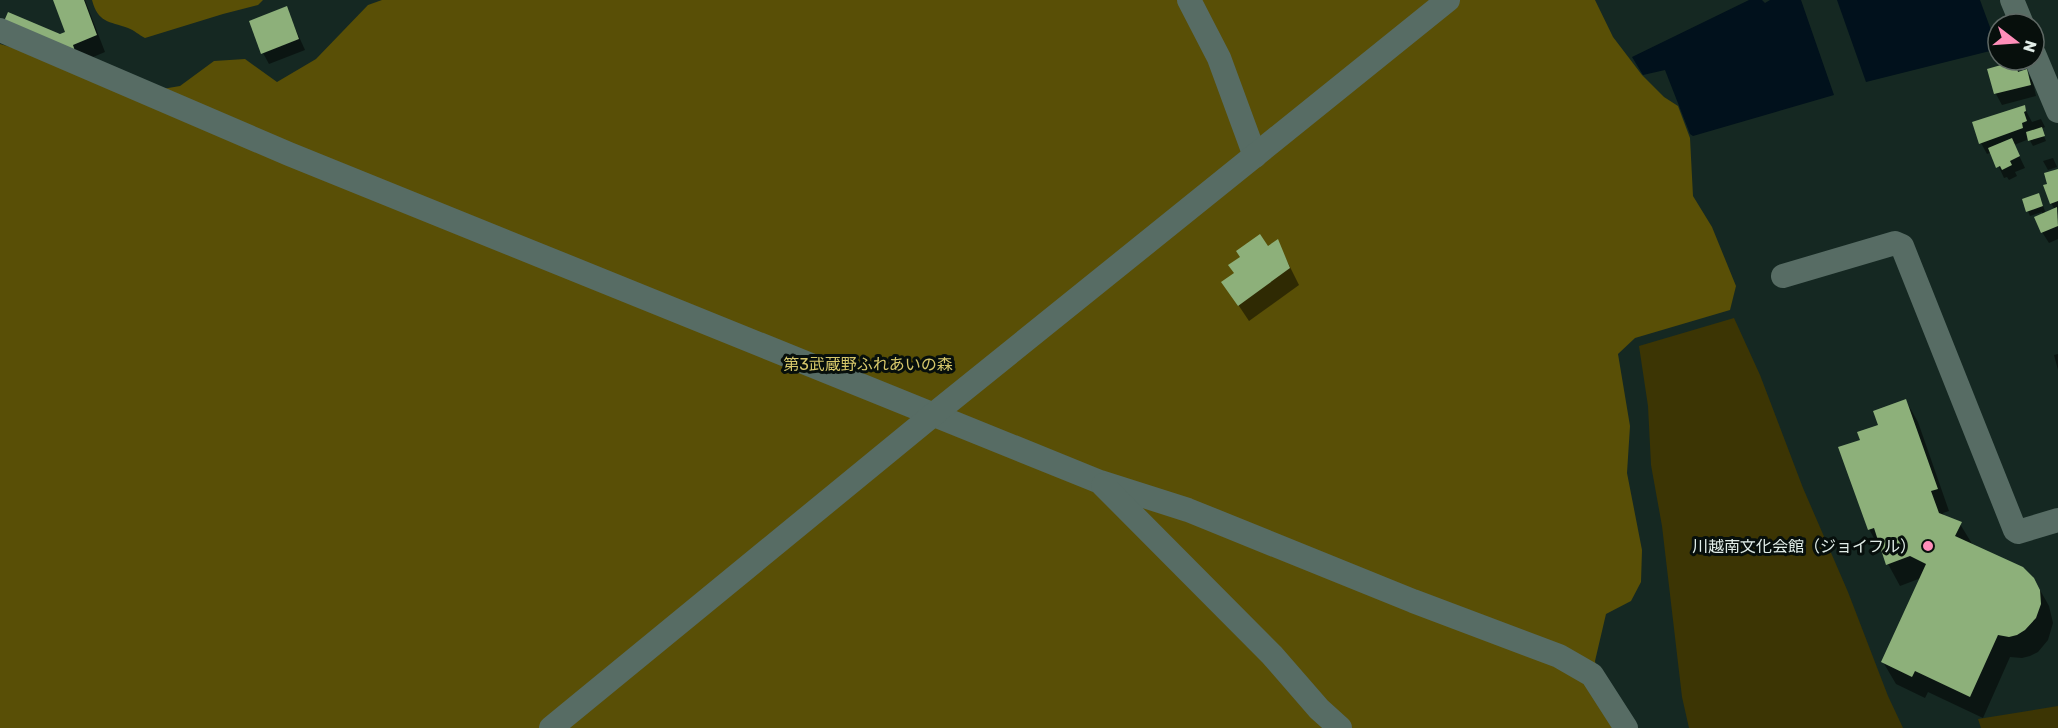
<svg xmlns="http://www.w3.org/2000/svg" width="2058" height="728" font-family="Rubik,'Noto Sans JP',sans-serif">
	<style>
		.green { fill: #3c3504 }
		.forest { fill: #594f06 }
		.water { fill: #01111c }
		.shadow { fill: #0007 }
		.building { fill: #8db07a }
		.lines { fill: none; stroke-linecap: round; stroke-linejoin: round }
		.minor { stroke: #576c64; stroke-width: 24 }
		.poi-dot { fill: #ff8eb9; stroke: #070f0c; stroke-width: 2 }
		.labels { text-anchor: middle; stroke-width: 6; stroke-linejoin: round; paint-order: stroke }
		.park-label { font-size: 16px; fill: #d6c76a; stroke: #070f0c }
		.poi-label { font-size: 16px; fill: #e1ede8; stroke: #070f0c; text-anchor: end }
	</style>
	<rect width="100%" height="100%" fill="#152822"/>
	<g class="green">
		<path d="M1734 318 1760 375 1803 488 1848 592 1888 696 1903 728H1689L1682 697 1662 526 1651 465 1648 406 1639 346Z"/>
		<path d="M2058 706V728H1981L1978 719Z"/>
	</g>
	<g class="forest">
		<path d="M92 0H263L258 5 223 14 145 38C139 35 134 30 128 28 109 21 98 23 92 0Z"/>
		<path d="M382 0H1595L1613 37 1642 75 1664 97 1678 106 1690 138 1693 196 1712 227 1736 286 1730 310 1635 338 1618 354 1630 426 1627 473 1642 550 1641 582 1631 601 1606 614 1595 661 1607 718 1614 728H0V44L41 56 127 95 180 86 214 61 245 59 277 82 316 59 368 5Z"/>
	</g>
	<g class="water">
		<path d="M1749 0H1762L1765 3 1770 0H1801L1834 95 1693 136 1690 134 1665 70 1643 75 1632 57Z"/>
		<path d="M1837 0H1980L1998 49 1866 82Z"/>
	</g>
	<g class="shadow">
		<path d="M54 0H85L105 52 81 62 60 36 67 32Z"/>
		<path d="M286 8 305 50 269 64 263 53Z"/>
		<path d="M2014 63 2020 73 2026 71 2033 82 2036 96 2002 105 1996 94 1989 70Z"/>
		<path d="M2024 107 2032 122 2041 119 2045 127 2041 129 2046 141 2033 146 2029 139 2014 145 2025 168 2015 172 2017 176 2009 180 2007 177 2004 178 1992 152 1987 154 1981 143Z"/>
		<path d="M2053 158 2057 167 2048 170 2043 161Z"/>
		<path d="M2058 170V239L2049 243 2042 232V212L2030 216 2028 211 2041 200 2046 214 2055 210 2051 203 2049 185Z"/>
		<path d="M1277 241 1299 285 1249 321 1223 282Z"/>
		<path d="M2058 354V370L2054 355Z"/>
		<path d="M1906 401 1918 422 1949 511 1943 513 1944 516 1960 524 1974 547 2036 583 2049 606 2053 623 2048 640 2038 652 2030 656 2022 658 2010 657 1983 718 1928 692 1925 698 1896 684 1883 662 1921 578 1900 586 1869 529 1862 441Z"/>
	</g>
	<g class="building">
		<path d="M53 0H84L97 35 73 45 77 57 2 26 8 12 60 34 65 32Z"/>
		<path d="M287 6 299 39 261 54 249 21Z"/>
		<path d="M2015 61 2018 72 2027 69 2031 85 1994 94 1987 69Z"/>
		<path d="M2025 105 2026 111 2024 112 2027 121 2022 123 2023 128 1979 144 1972 122Z"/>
		<path d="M2042 127 2045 136 2028 141 2026 132Z"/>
		<path d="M2012 138 2020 156 2010 161 2012 165 2002 170 2000 166 1996 168 1988 148Z"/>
		<path d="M2058 169V201L2050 204 2043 185 2047 184 2044 173Z"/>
		<path d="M2039 193 2043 206 2026 212 2022 199Z"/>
		<path d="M2057 207 2058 226 2041 233 2034 217Z"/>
		<path d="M1260 234 1268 246 1278 239 1290 268 1238 306 1221 282 1234 273 1228 265 1240 257 1236 251Z"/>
		<path d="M1906 399 1938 489 1931 491 1939 513 1962 522 1955 536 2023 567 2034 578 2040 590 2041 604 2036 618 2025 630 2017 635 2009 637 1998 635 1970 697 1915 671 1912 677 1881 662 1926 564 1910 556 1886 565 1874 528 1868 530 1838 447 1860 440 1857 432 1878 425 1873 411Z"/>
	</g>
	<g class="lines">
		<g class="minor">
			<path d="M1189 0 1219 58 1255 156"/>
			<path d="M2012 0 2022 24"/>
			<path d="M0 30 289 154 1100 482 1188 510 1413 601 1559 656 1592 675 1626 728"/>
			<path d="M2034 54 2058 111"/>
			<path d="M1783 276 1895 243 1902 246 2015 530 2018 532 2058 520"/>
			<path d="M1103 485 1272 655 1319 709 1340 728"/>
			<path d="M551 728 934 414 1448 0"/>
		</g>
	</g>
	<circle class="poi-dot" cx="1928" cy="546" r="6"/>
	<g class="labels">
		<g class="park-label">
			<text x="868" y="370">第3武蔵野ふれあいの森</text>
		</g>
		<g class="poi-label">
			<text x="1916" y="552">川越南文化会館（ジョイフル）</text>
		</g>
	</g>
	<g transform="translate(2016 42) rotate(107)"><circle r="28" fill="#070f0c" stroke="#5e6864" stroke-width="1.5"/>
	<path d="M0-4.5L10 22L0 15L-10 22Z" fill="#ff8eb9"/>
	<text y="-9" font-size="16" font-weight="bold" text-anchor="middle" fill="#e1ede8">N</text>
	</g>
</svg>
